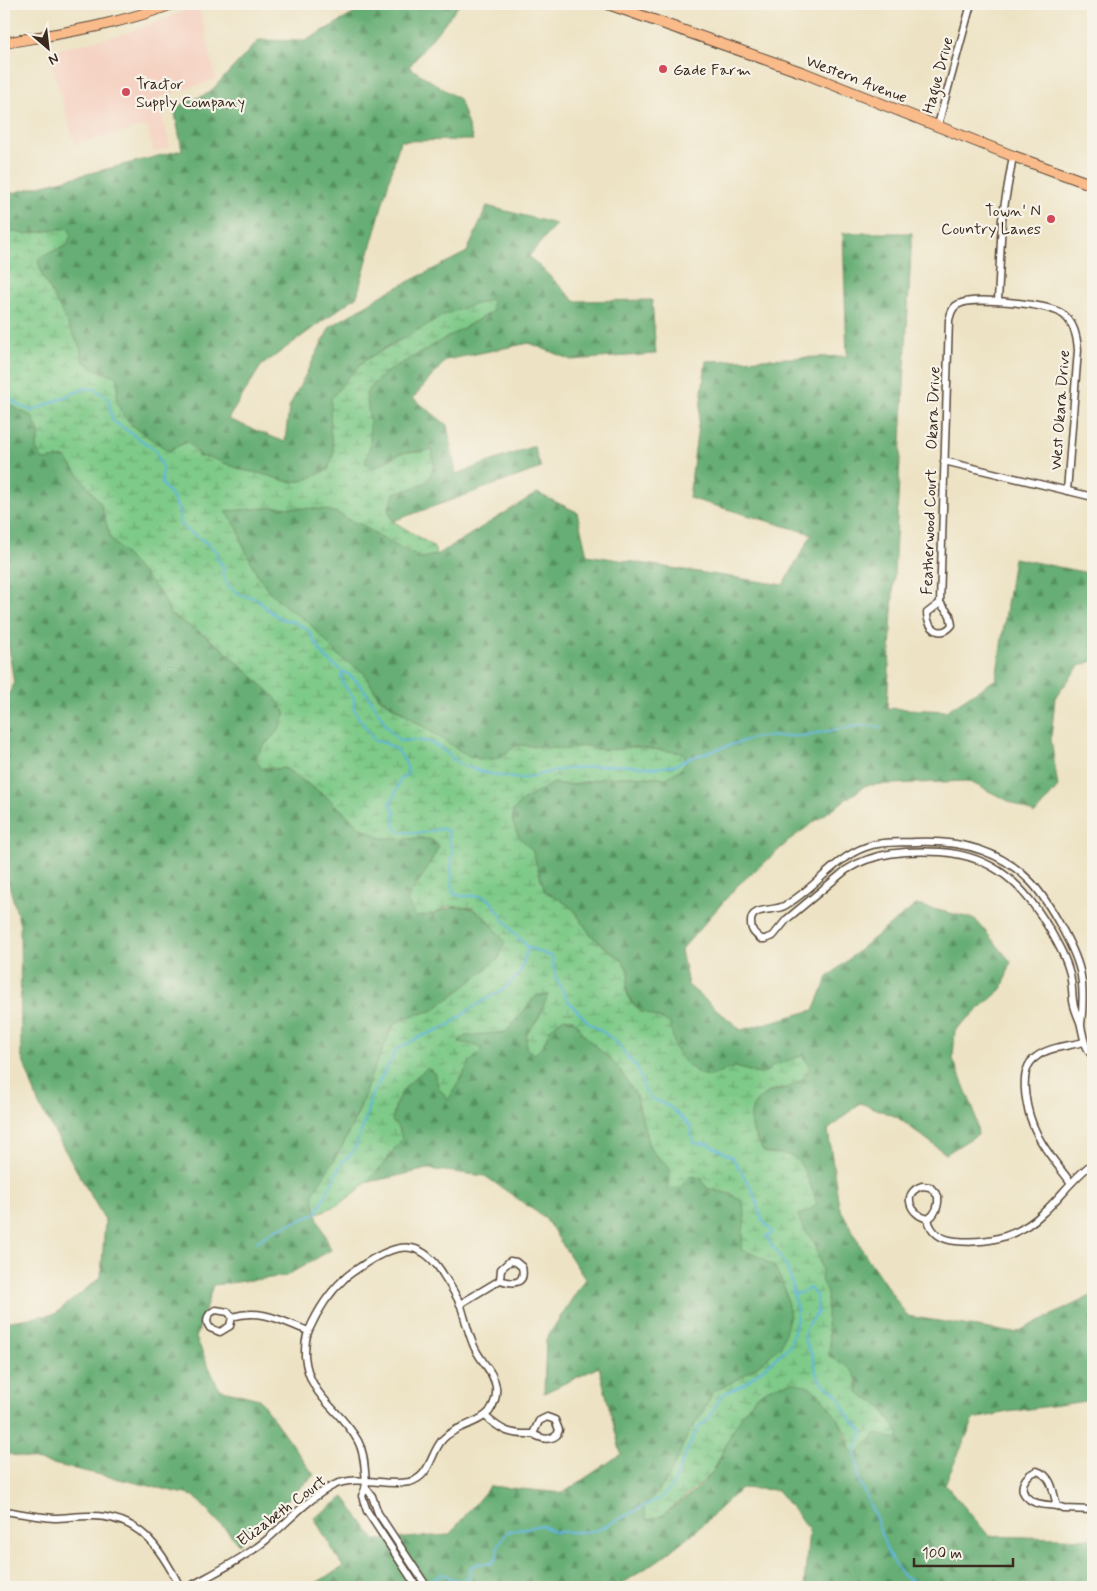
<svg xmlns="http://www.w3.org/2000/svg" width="1097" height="1591" font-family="Mynerve,sans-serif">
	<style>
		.built { fill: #f5d2c2 }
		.forest { fill: url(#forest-firs); stroke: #506c49 }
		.wetland { fill: url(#wetland-marsh); stroke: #5c7a53 }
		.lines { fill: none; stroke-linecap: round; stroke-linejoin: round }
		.stream { stroke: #5fb5dc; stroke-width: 2 }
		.street-casing { stroke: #564637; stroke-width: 9 }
		.primary-casing { stroke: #564637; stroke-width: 12 }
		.street { stroke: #fff; stroke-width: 6 }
		.primary { stroke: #fabb8b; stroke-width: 10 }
		.poi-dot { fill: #d1495b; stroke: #f7f3e8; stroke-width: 2 }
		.labels { text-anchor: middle; stroke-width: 4.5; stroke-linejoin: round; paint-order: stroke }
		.poi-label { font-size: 16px; fill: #3b2a1e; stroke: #f7f3e8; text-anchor: start }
		.street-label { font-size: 16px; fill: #3b2a1e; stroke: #f7f3e8 }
	</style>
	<defs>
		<pattern id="forest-firs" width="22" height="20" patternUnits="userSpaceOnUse" patternTransform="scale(1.25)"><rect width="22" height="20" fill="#66ae74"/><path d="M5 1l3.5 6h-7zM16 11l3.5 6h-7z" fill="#558e5f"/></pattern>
		<pattern id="wetland-marsh" width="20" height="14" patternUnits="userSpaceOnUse" patternTransform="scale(1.25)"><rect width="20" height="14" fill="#7eca88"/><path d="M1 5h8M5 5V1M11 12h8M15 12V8" fill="none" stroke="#68a46f"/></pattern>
	</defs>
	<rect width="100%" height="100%" fill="#f7f3e8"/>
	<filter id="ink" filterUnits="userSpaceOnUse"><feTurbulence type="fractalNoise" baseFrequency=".02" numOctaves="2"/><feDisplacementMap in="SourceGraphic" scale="10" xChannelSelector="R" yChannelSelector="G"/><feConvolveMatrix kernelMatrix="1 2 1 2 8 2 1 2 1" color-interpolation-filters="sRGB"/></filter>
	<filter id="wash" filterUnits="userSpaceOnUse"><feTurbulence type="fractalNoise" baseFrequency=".0096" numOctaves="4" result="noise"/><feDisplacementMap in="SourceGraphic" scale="20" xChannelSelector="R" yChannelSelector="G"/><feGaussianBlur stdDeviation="1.12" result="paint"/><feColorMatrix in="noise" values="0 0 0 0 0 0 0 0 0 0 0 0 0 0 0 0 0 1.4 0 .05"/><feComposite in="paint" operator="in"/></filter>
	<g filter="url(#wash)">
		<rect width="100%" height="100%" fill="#ede3c4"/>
		<path class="built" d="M199 6 216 79 158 98 170 147 154 152 147 126 75 144 48 52 126 33Z"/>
		<g class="forest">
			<path d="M371 4H460L409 67 459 99 473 140 400 141 357 296 261 366 228 419 285 442 289 407 330 327 386 293 467 252 487 206 556 224 529 256 575 301 652 300 656 354 571 360 529 343 446 360 413 398 447 425 456 474 534 446 541 468 393 521 388 510 395 492 410 489 434 465 432 450 401 453 374 468 365 463C372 437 369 419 366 393L383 374 493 311 412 334 390 345 367 359 350 375 330 429 334 452 328 470 302 481 289 482 262 474 242 470 209 457H198L175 447 168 451C151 437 121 424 117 401 116 396 118 390 118 385L110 375 97 370 83 361 80 347 42 275 38 261 42 256 68 245 69 228 25 234 4 230V195L182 150 174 108 209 93 259 40 305 41Z"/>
			<path d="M843 233H912L887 708 946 711 996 679 1014 558 1093 574V661L1079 666 1055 698 1051 739 1058 787 1035 814 968 781 866 785 796 835 738 885 681 950 688 985 741 1030 814 1010 828 977 872 939 916 905 975 919 1011 962 1002 989 955 1030 953 1059 974 1111 978 1134 946 1154 897 1117 860 1103 828 1130 839 1206 866 1256 907 1316 1015 1333 1093 1295V1337L1089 1340 1093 1350V1400L1008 1412 974 1419 945 1484 989 1536 1093 1539V1587H804L809 1529 777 1490 741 1488 698 1529 660 1559 617 1587H309L343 1567 314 1518 344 1497 375 1540 449 1535 490 1486 563 1493 621 1454 599 1367 544 1393 546 1339 585 1279 545 1218 485 1176 428 1169 365 1183 389 1158 399 1129 392 1121C398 1090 405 1088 427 1067L434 1073 439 1088 448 1100 471 1061 483 1049 474 1045 457 1043 465 1036 506 1032 537 995H549L539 1017 527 1034 542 1048 550 1029 564 1018 573 1019 586 1037 617 1066 624 1076 637 1097 648 1143 654 1154 667 1164 670 1174 679 1188 691 1176 701 1178 707 1188 731 1194 742 1201 745 1215 744 1230 755 1254 775 1267 785 1289 790 1316 781 1346 763 1362 740 1378 713 1392 701 1416 689 1432 668 1479 644 1507 663 1515C679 1503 703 1487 714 1470 718 1464 721 1456 724 1449 731 1433 743 1409 756 1397 768 1386 794 1377 809 1386 826 1395 847 1431 850 1449L869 1440 876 1432 898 1440 900 1435 879 1404 866 1399 858 1392V1380L837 1361 829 1356 830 1342 827 1326V1292L821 1280 822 1271 815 1244 802 1226 798 1215 808 1211 817 1204 808 1178 790 1155 765 1153C743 1123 744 1094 787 1088L801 1056 773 1066 768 1071 759 1074 735 1067 710 1076 699 1074 682 1060 675 1049 663 1019C623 1010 629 994 622 960L609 951 589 933 574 910 556 897 545 892 532 850 518 836 512 821 513 811 523 800 554 783 570 785 599 779 630 776 666 778 683 753 635 747 603 750 586 746 563 749 518 745 499 758 487 760 468 756 379 697 363 672 340 657 308 622 288 609 269 591 258 576 242 543 238 529 225 511 277 507 322 509 338 513 351 521 363 525 378 536 421 558 437 555 537 493 577 512 587 555 783 585 812 534 689 498 706 361 847 356Z"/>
			<path d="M4 400 19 410 32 416 40 434 36 449 43 460 65 457 101 504 111 539 163 596 170 614 200 632 223 649 273 695 286 713 278 731 261 749 274 769 284 768 328 798 344 813 381 838 431 839 439 846 427 869 433 914C471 897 483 912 505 942L499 958 474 980 432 1011 414 1015 394 1024 371 1076 359 1110 342 1147 314 1194 316 1214 331 1250 286 1276 213 1285 196 1338 219 1389 259 1399 314 1475 239 1544 194 1496 4 1453V1322L55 1314 101 1277 105 1220 39 1105 21 1055 20 925 4 866V702L14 684 4 614Z"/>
		</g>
		<path class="wetland" d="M69 228 71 236 68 245 42 256 38 261 42 275 80 347 83 361 97 370 117 377C119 385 116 393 117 401 121 424 151 437 168 451L187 442 196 450 198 457H209L242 470 262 474 289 482 302 481 328 470 334 452 330 429 331 399 350 375 367 359 446 314 491 299 493 311 383 374 366 393 370 423V447L365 463 374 468 401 453 432 450 434 465 428 481 410 489 395 492 388 510 393 521 433 546 437 555 421 558 378 536 363 525 351 521 338 513 322 509 277 507 226 511 238 529 242 543 258 576 269 591 288 609 308 622 340 657 363 672 379 698 468 756 487 760 499 758 518 745 563 749 586 746 603 750 635 747 683 753 687 760 681 769 666 778 630 776 599 779 570 785 554 783 523 800 513 811 512 821 518 836 532 850 545 892 556 897 574 910 589 933 609 951 622 960 629 973 626 990 630 1001 641 1011 670 1023 675 1049 682 1060 699 1074 710 1076 735 1067 760 1074 768 1071 772 1066 802 1056 810 1065C807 1077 798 1084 786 1088 782 1089 778 1088 774 1090 741 1102 748 1130 765 1153L790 1155 799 1162 808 1178 817 1204 808 1211 798 1215 802 1226 815 1244 822 1271 821 1280 827 1292V1326L830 1342 829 1356C848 1367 857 1368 858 1392L866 1399 879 1404 900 1435 898 1440 876 1433 856 1455 850 1449 848 1436 840 1422 821 1396 809 1386 792 1382 770 1388 755 1397 743 1414 731 1433 714 1470 706 1479 663 1515 647 1520 644 1507 668 1479 689 1432 701 1416 713 1392 740 1378 763 1362 781 1346 790 1316 785 1289 775 1267 755 1254 741 1250 745 1215 742 1201 731 1194 707 1188 701 1178 691 1176 679 1188 667 1190 670 1174 667 1164 654 1154 648 1143 637 1097 624 1076 617 1066 586 1037 573 1019 564 1018 550 1029 542 1048 534 1054 526 1048 527 1034 539 1017 548 995H537L506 1032 465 1036 458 1042 474 1045 483 1049 471 1061 448 1100 439 1088 434 1073 427 1068C405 1086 397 1092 392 1121L399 1129 402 1139C385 1163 366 1187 342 1202 334 1207 325 1210 316 1214L313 1194 342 1147 359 1111 371 1076 394 1024 414 1015 432 1011 473 980 499 958 505 942 489 921 472 908 449 906 433 914 416 917 407 900 427 869 439 846 431 839 381 838 359 826 328 798 285 768 274 769 261 768 256 758 261 749 278 731 286 713 273 695 223 649 200 632 170 614 163 596 111 539 101 504 65 457 43 460 36 449 40 434 32 416 19 410 4 400V230L25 234Z"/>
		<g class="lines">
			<g class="stream">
				<path d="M4 390 16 404 32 411 86 388 95 389 108 398 112 420 155 450 162 466V484C171 494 181 509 180 524 193 536 205 539 217 552V558L224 568 222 574 229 587 241 595 258 599 267 609 281 619 295 622 308 630 322 653 330 662 344 672 341 675 343 684 354 698V709L357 715 375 741C392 742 407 756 408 774L400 779 394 797 390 803 395 812 394 825 399 832 421 833 440 829 448 830 449 841 453 852 451 867 453 893 459 896H482L490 900 513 932 528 947 552 957 556 978 568 1001 588 1022 613 1039 637 1068 645 1091 651 1098 670 1107 690 1126 693 1143 708 1144 732 1157 752 1189 762 1219 772 1232V1234L766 1236C779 1258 792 1266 793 1294L801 1293 810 1288 816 1296 818 1312C813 1318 807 1324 805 1332 802 1341 810 1349 813 1357 816 1366 814 1375 822 1382 828 1388 835 1390 839 1397 844 1404 844 1412 850 1418 854 1423 859 1426 863 1432L855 1451 859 1481 875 1516 888 1554 903 1576 927 1587"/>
				<path d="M344 672C372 687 377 721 400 741L413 740 429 742 439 747 461 765 486 773 520 779 559 770 597 766 620 765 655 768 676 765 690 758 756 737 801 736 862 725 881 727"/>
				<path d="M257 1242 272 1231 316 1214 341 1164 353 1152 364 1124 371 1097 396 1050 417 1038 448 1026 473 1007 503 990 520 973 528 947"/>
				<path d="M418 1585 442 1574 458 1581 469 1578 471 1567 480 1563 490 1564 497 1558 498 1546 507 1532 541 1525 554 1532H583L598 1530 662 1497 672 1487 687 1450 698 1428 709 1419 720 1397 727 1392 743 1385 790 1346 796 1324 797 1310 793 1294"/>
			</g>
		</g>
	</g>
	<g filter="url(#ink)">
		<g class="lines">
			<defs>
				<g id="street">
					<path d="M938 125 971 4"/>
					<path d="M998 301 1002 219 1013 156"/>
					<path d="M944 461 1093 497"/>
					<path d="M940 603 949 320C951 313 952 307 959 304 974 296 1047 304 1061 313 1074 321 1077 336 1078 350L1067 491"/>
					<path d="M940 603 950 615 952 625C941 639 927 628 927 613Z"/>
					<path d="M1081 1025C1086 978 1081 962 1058 921 1050 907 1041 892 1030 881 999 849 957 840 915 842 899 843 882 841 866 847 834 858 814 890 784 906 773 912 750 906 751 923 751 931 755 934 761 939H765L773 936 787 919 846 870C874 852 908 850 941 852 994 856 1024 885 1050 930 1058 944 1066 958 1070 974 1072 983 1072 992 1073 1001 1074 1008 1077 1015 1080 1022 1084 1037 1083 1045 1093 1057"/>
					<path d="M1071 1183C1060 1168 1046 1152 1038 1136 1028 1117 1015 1071 1036 1057 1049 1047 1068 1046 1084 1042"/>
					<path d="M922 1186 930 1187 938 1196C939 1205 936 1214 928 1219 910 1215 901 1193 922 1186Z"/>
					<path d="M928 1219C931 1233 942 1240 956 1241 989 1244 1020 1236 1044 1212 1061 1196 1074 1177 1093 1163"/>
					<path d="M510 1261 516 1262 522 1267C526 1285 513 1284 500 1280L501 1269Z"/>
					<path d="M460 1304 500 1280"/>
					<path d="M216 1310 228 1312 232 1317 230 1326 220 1332 210 1328C204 1320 208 1313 216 1310Z"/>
					<path d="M232 1317C261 1308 282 1321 308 1331"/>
					<path d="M485 1416C502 1431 510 1435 533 1434"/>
					<path d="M547 1417 555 1420 559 1430 557 1435C549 1441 542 1439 533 1434L539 1421Z"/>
					<path d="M1037 1471C1053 1476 1053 1493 1057 1506 1048 1505 1036 1505 1029 1499 1016 1489 1025 1475 1037 1471Z"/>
					<path d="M366 1488 372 1496 378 1513 427 1587"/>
					<path d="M1057 1506 1064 1509 1093 1510"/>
					<path d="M4 1511C20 1513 37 1517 54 1518 65 1518 77 1516 89 1516 139 1515 160 1547 180 1587"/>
					<path d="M189 1587C214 1573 243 1559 265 1541 288 1522 307 1499 334 1485 358 1474 384 1487 409 1482 431 1477 430 1453 443 1439 456 1425 477 1425 489 1412 494 1405 497 1396 496 1387 494 1371 478 1359 473 1344 468 1332 465 1319 461 1306 456 1294 448 1282 441 1271 419 1238 396 1244 366 1263 359 1268 350 1273 344 1279 330 1292 317 1312 309 1330 305 1338 305 1347 305 1356 309 1398 340 1408 358 1441 363 1450 364 1460 365 1471 366 1481 367 1487 362 1496L367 1511 417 1587"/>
				</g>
				<g id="primary">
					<path d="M608 4 804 73 1013 156 1093 185"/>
					<path d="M4 43C61 33 118 25 172 4"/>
				</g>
			</defs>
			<use href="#street" class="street-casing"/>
			<use href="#primary" class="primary-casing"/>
			<use href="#street" class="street"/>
			<use href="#primary" class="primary"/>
		</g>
	</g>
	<g class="poi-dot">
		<circle cx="663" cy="69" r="5"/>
		<circle cx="126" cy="92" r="5"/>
		<circle cx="1051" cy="219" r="5"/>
	</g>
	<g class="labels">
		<g class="poi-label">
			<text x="673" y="75">Gade Farm</text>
			<text x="136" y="89">Tractor<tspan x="136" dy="18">Supply Company</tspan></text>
			<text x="1041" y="216" text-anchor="end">Town' N<tspan x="1041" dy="18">Country Lanes</tspan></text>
		</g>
		<g class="street-label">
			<text transform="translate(937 75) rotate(-75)" y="6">Hague Drive</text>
			<text transform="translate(857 78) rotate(21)" y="6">Western Avenue</text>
			<text transform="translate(932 408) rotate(-88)" y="6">Okara Drive</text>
			<text transform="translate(1059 410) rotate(-86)" y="6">West Okara Drive</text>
			<text transform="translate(928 532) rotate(-88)" y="6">Featherwood Court</text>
			<text transform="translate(281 1510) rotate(-37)" y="6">Elizabeth Court</text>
		</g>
	</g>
	<rect width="1097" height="1591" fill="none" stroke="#f7f3e8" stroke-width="20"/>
	<g transform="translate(48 48) rotate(152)" stroke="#f7f3e8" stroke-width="4" paint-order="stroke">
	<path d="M0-4L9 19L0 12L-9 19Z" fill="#3b2a1e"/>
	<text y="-8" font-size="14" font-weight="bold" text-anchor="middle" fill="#3b2a1e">N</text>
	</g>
	<path d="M914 1558v8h99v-8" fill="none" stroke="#3b2a1e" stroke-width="2.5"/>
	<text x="922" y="1558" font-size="15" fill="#3b2a1e" stroke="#f7f3e8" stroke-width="4" paint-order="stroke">100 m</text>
</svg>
